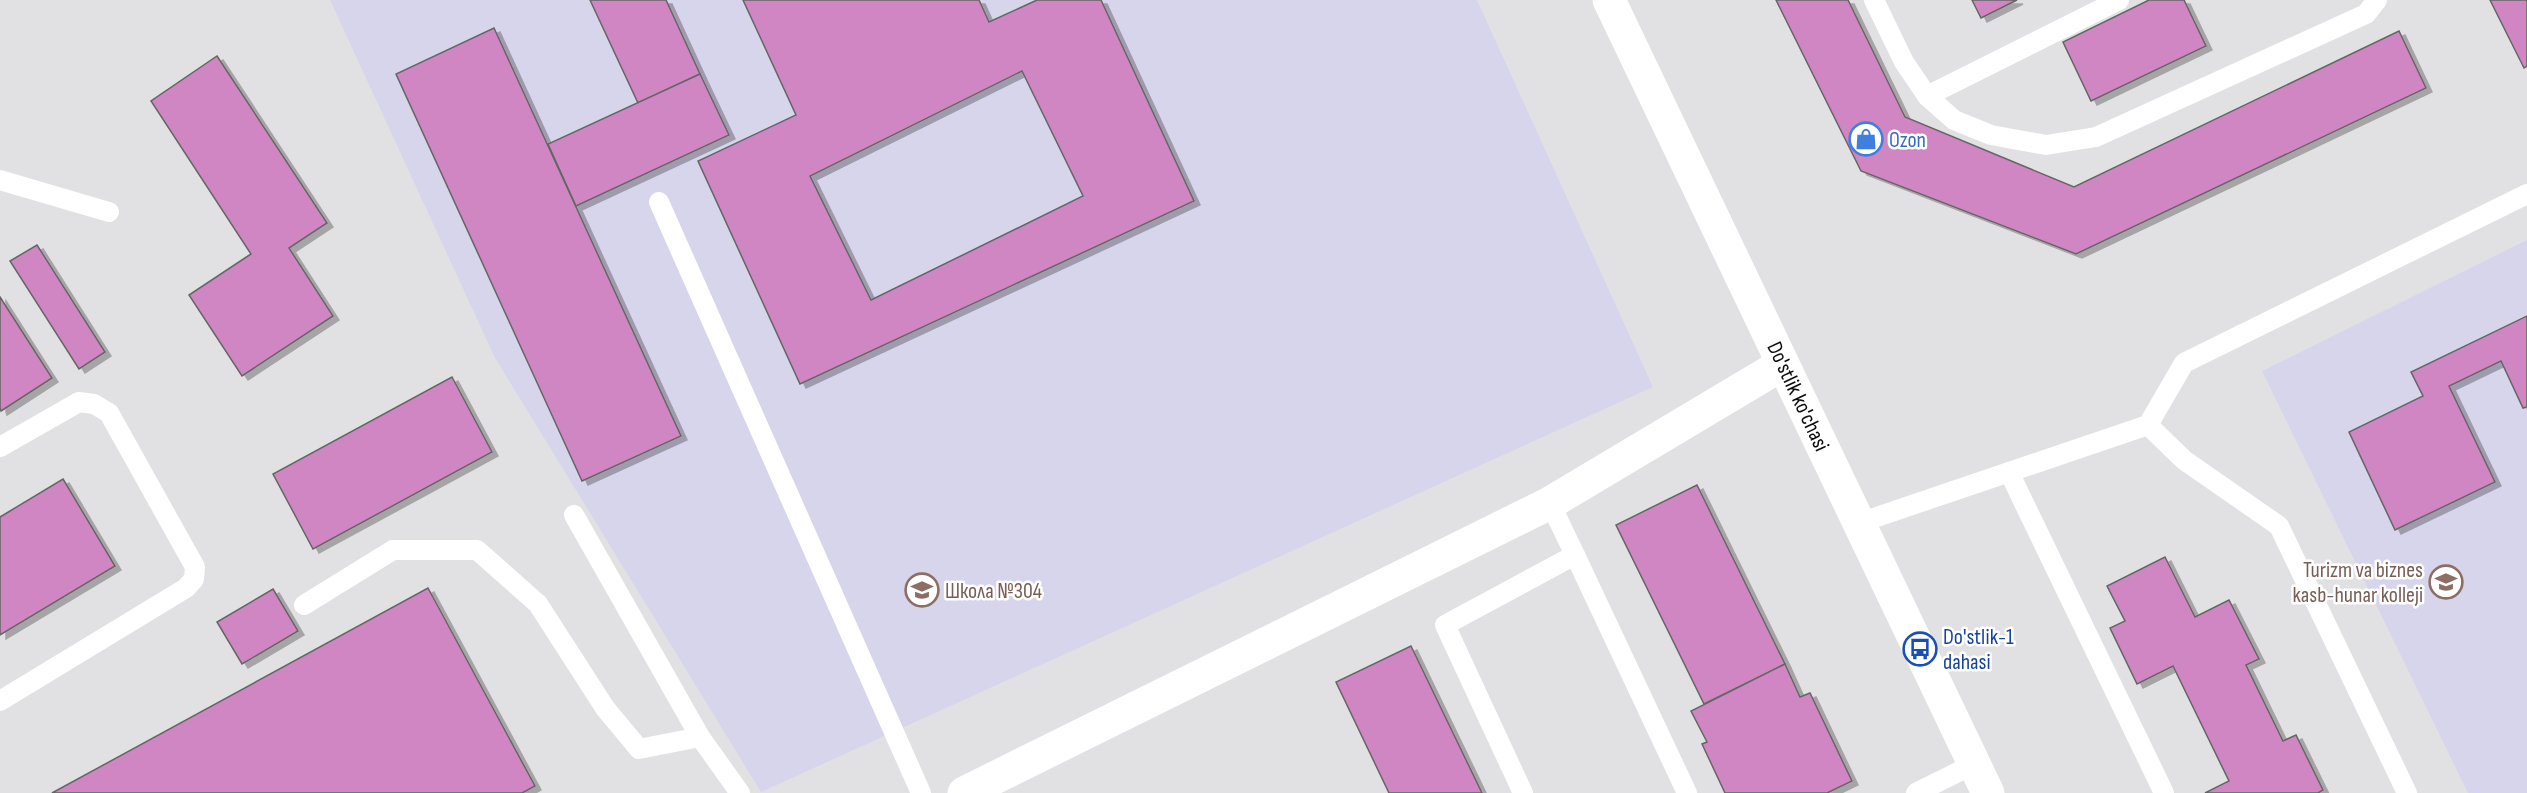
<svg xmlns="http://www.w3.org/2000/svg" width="2527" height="793" font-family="'Sofia Sans Condensed',sans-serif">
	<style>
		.education { fill: #d7d5eb }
		.building { fill: #d086c2; stroke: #666566; stroke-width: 1.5; fill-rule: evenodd; filter: url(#shadow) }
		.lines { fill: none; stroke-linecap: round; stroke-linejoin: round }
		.service { stroke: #fff; stroke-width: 20 }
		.minor { stroke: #fff; stroke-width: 33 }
		.tertiary { stroke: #fff; stroke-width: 33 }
		.labels { text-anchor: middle; stroke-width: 5; stroke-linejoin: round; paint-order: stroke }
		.shop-label { font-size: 22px; fill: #366cbe; stroke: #fff; text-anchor: start }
		.street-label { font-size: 22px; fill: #0b0b0b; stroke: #fff }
		.education-label { font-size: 22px; fill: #785e54; stroke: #fff; text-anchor: end }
		.transit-label { font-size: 22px; fill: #164399; stroke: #fff; text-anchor: start }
	</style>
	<defs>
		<filter id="shadow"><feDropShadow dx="6" dy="4" stdDeviation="0" flood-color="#0004"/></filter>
	</defs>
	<rect width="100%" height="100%" fill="#e1e1e3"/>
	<g class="education">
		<path d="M330 0H1477L1653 387 761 792 495 358Z"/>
		<path d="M2527 240V793H2468L2262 371Z"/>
	</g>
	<g class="building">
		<path d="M590 0H666L700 74 638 103Z"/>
		<path d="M743 0H979L989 22 1037 0H1101L1194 201 800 384 698 161 796 115ZM1022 71 1083 196 871 300 810 176Z"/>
		<path d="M1776 0H1848L1905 117 2074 187 2399 31 2426 88 2076 254 1861 171Z"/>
		<path d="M1972 0H2017L1981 18Z"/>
		<path d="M2149 0H2184L2206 46 2091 101 2063 42Z"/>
		<path d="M2490 0H2527V66L2524 68Z"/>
		<path d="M494 28 681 436 582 481 396 74Z"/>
		<path d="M217 56 327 223 289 248 333 316 242 376 189 295 251 254 151 101Z"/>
		<path d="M700 74 729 135 576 206 548 144Z"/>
		<path d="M37 245 105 352 79 369 10 261Z"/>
		<path d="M0 297 52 378 1 411 0 408Z"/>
		<path d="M2527 316V407L2523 408 2501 361 2449 386 2495 482 2395 530 2349 432 2423 396 2411 372Z"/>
		<path d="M452 377 492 452 313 549 273 474Z"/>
		<path d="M63 479 115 566 0 635V517Z"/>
		<path d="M1697 485 1785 664 1704 704 1616 525Z"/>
		<path d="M2165 557 2195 617 2229 600 2259 659 2246 665 2283 741 2296 735 2323 790 2318 793H2205L2229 781 2173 666 2137 684 2110 628 2125 621 2107 586Z"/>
		<path d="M428 588 535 786 522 793H52Z"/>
		<path d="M273 589 298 631 242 664 217 622Z"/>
		<path d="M1411 646 1482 793H1389L1336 682Z"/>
		<path d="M1785 664 1800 697 1810 693 1852 781 1827 793H1725L1702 744 1707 742 1691 711Z"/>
	</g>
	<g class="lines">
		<g class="service">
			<path d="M1874 0 1904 62 1927 96 1954 120 1991 135 2046 145 2096 137 2366 14 2377 0"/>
			<path d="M1927 96 2119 0"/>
			<path d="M0 180 109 212"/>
			<path d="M659 202 921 793"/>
			<path d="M2148 425 2184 363 2527 194"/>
			<path d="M0 447 79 402 94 404 109 413 195 567 194 579 186 588 0 701"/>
			<path d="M2009 472 2164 793"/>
			<path d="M574 515 700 737 740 793"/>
			<path d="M1859 523 2148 425 2184 460 2279 526 2407 793"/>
			<path d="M1575 555 1687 793"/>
			<path d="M304 605 393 550H477L538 604 605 708 639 749 700 737"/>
			<path d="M1523 793 1445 625 1575 555 1550 503"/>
			<path d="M1916 793 1974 764"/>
		</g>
		<path class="minor" d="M1783 364 1988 793"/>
		<path class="tertiary" d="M964 793 1550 503 1783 364 1609 0"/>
	</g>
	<defs>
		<symbol id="shop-ring" viewBox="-11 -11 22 22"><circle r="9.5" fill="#fff" stroke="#3f7fe0" stroke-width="1.5"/><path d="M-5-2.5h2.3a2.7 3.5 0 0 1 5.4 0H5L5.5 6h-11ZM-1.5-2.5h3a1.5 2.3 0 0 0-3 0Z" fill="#3f7fe0"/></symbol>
		<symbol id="university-ring" viewBox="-11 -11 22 22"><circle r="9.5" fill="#fff" stroke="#8d6e63" stroke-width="1.5"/><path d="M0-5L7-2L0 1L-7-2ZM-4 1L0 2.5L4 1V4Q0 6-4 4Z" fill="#8d6e63"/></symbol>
		<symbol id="school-ring" viewBox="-11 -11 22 22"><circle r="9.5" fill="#fff" stroke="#8d6e63" stroke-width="1.5"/><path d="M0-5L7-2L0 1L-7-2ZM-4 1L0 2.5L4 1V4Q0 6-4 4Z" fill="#8d6e63"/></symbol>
		<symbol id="bus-ring" viewBox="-11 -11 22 22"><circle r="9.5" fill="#fff" stroke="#1a4fb4" stroke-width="1.5"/><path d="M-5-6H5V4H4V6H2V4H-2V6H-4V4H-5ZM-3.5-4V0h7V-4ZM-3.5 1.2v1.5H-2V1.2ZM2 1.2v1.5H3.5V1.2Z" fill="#1a4fb4"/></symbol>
	</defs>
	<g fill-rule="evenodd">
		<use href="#shop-ring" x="1847" y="120" width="38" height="38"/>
		<use href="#university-ring" x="2427" y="563" width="38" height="38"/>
		<use href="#school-ring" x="903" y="571" width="38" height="38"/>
		<use href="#bus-ring" x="1901" y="630" width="38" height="38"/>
	</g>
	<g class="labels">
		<g class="shop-label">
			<text x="1889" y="147">Ozon</text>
		</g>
		<g class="street-label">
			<text transform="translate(1799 396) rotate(65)" y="8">Do'stlik ko'chasi</text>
		</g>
		<g class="education-label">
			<text x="2423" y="577">Turizm va biznes<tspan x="2423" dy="25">kasb-hunar kolleji</tspan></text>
			<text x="945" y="598" text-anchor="start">Школа №304</text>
		</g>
		<g class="transit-label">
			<text x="1943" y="644">Do'stlik-1<tspan x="1943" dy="25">dahasi</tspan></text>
		</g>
	</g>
</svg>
